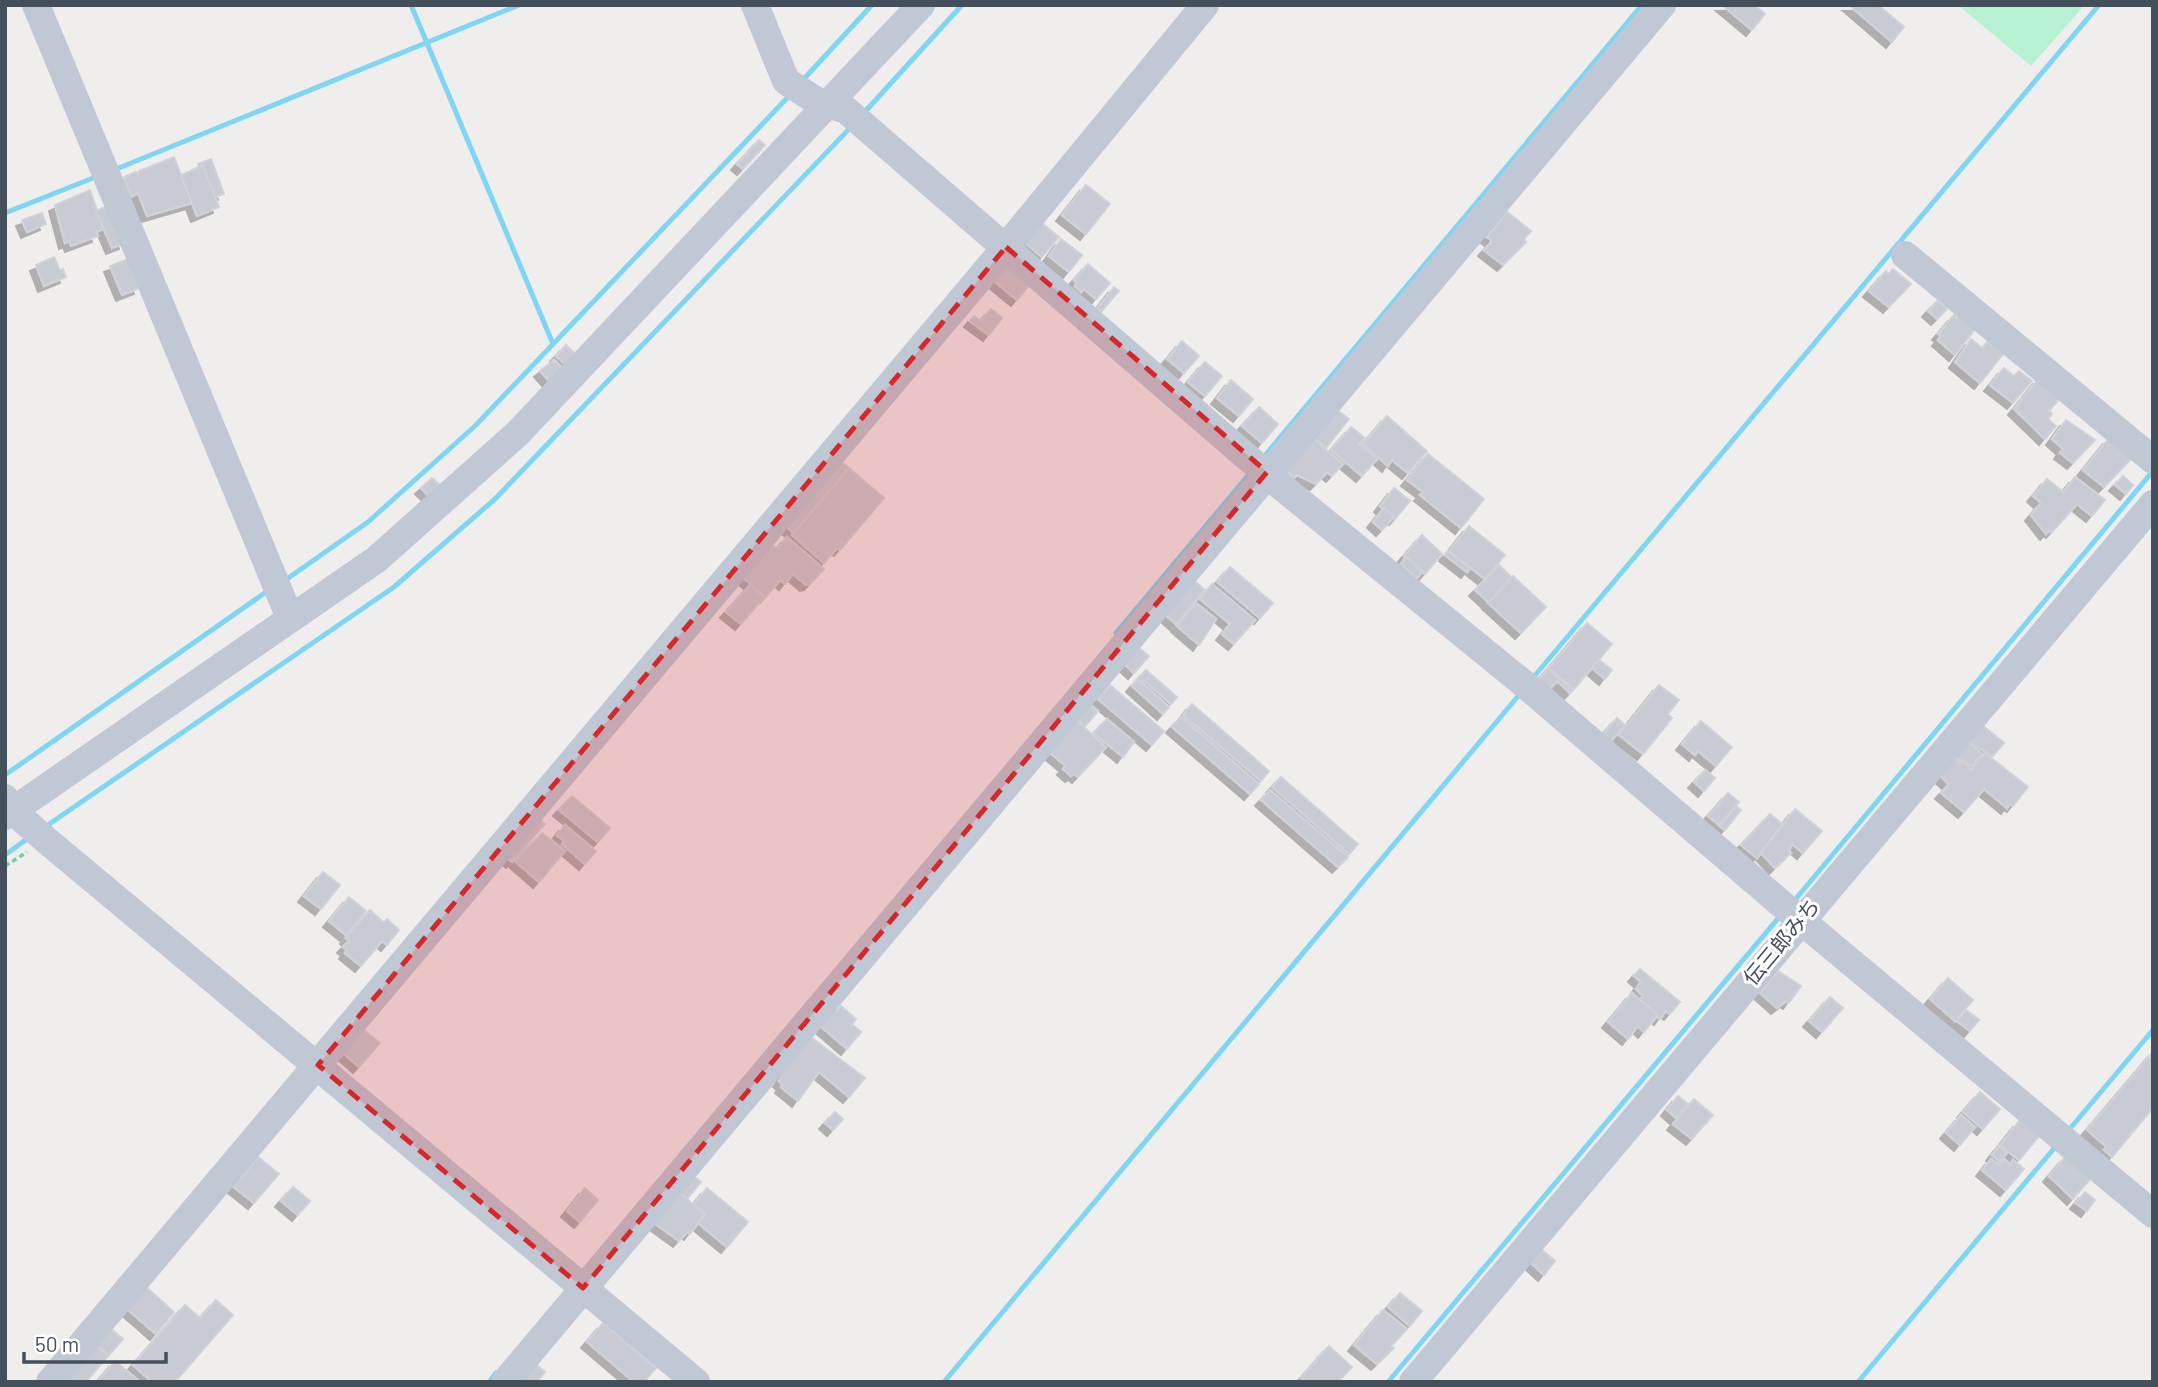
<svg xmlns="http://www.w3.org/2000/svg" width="2158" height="1387" font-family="Barlow,'Noto Sans JP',sans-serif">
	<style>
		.green { fill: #b6f2d1 }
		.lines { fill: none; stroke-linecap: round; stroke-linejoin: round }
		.stream { stroke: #7fd5f4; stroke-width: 5 }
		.building { fill: #c8cbd3; stroke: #d0d2d9; stroke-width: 2; filter: url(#shadow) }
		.path { stroke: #6bd3a5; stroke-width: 3.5; stroke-dasharray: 5 3.5; stroke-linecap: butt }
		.minor { stroke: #bfc8d4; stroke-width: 28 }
		.marked { fill: #d62828; fill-opacity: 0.2; stroke: #d62828; stroke-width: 5; stroke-dasharray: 14 9; stroke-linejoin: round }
		.labels { text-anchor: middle; stroke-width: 6; stroke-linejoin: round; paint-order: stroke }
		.street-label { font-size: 21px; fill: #444f5c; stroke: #fff }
	</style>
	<defs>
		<filter id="shadow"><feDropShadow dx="-6" dy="6" stdDeviation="0" flood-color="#0004"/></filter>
	</defs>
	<rect width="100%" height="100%" fill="#f0eded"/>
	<path class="green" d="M1958 5H2079L2082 8 2031 66Z"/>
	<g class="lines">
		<g class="stream">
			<path d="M411 5 553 344"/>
			<path d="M801 82 872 5"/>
			<path d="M862 115 962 5"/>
			<path d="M114 170 519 5"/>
			<path d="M5 213 98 176"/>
			<path d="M1262 459 1642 5"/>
			<path d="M284 581 368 522 475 426 790 95"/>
			<path d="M1116 633 1251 472"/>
			<path d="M1532 679 2099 5"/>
			<path d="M5 775 269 590"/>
			<path d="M45 827 394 587 495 499 851 127"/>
			<path d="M5 855 31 836"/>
			<path d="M1794 901 2153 471"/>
			<path d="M2068 1131 2153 1030"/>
			<path d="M489 1382 496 1373"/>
			<path d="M944 1382 1519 695"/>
			<path d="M1388 1382 1780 916"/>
			<path d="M1858 1382 2056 1146"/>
		</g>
	</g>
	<g class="building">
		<path d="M1722 5H1754L1765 14 1752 30Z"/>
		<path d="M1849 5H1878L1904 27 1892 42Z"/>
		<path d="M759 140 765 145 743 169 737 164Z"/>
		<path d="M174 157 192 203 147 216 138 193 131 197 124 177 136 172 138 175 139 171Z"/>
		<path d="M211 159 224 194 215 197 203 166 199 168 198 164Z"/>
		<path d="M203 166 219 207 197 216 181 175Z"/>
		<path d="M1086 185 1110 204 1086 234 1062 215Z"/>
		<path d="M90 190 103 229 96 232 98 236 71 246 69 241 65 243 55 205Z"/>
		<path d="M110 205 125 243 112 248 96 211Z"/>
		<path d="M1507 212 1531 231 1524 239 1526 242 1503 265 1484 250 1492 241 1487 237Z"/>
		<path d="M42 213 46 224 27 232 22 220Z"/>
		<path d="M1041 222 1059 237 1042 257 1024 242Z"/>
		<path d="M1061 239 1082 255 1069 272 1049 256Z"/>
		<path d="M54 257 60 271 63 269 66 277 44 286 36 265Z"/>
		<path d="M128 259 140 288 122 295 110 266Z"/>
		<path d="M1009 263 1031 283 1017 300 994 281Z"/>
		<path d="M1088 264 1110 283 1096 299 1084 289 1081 292 1075 286 1077 283 1074 280Z"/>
		<path d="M1893 269 1911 284 1889 307 1869 291 1886 271 1889 274Z"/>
		<path d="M1114 287 1119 291 1101 312 1097 309Z"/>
		<path d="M1937 301 1947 309 1937 319 1928 311Z"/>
		<path d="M991 309 1002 318 989 335 970 321 974 316 981 321Z"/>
		<path d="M1954 315 1957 318 1960 315 1976 328 1955 355 1938 340 1941 336 1938 334Z"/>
		<path d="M1971 339 1982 348 1987 342 1991 345 1994 341 2004 353 1980 383 1955 362Z"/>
		<path d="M1182 341 1199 356 1184 373 1167 359Z"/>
		<path d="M566 345 578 357 568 367 556 356Z"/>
		<path d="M554 360 562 368 549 381 540 371Z"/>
		<path d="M1205 362 1222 376 1205 396 1188 382Z"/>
		<path d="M2004 368 2014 376 2019 371 2032 381 2013 403 1990 385Z"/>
		<path d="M2039 378 2061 397 2049 411 2052 414 2048 419 2056 426 2045 439 2014 409Z"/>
		<path d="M1231 380 1253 399 1239 416 1217 398Z"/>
		<path d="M1259 407 1278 424 1262 443 1242 426Z"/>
		<path d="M1333 407 1349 419 1326 448 1310 434Z"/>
		<path d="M1387 416 1427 451 1408 473 1392 460 1388 466 1363 444Z"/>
		<path d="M2066 420 2095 440 2073 463 2060 453 2063 449 2052 439Z"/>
		<path d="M1351 427 1365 438 1359 444 1377 459 1362 476 1331 450Z"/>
		<path d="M1310 436 1343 464 1332 476 1327 472 1316 484 1297 475 1294 478 1283 468Z"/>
		<path d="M2109 438 2132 458 2104 487 2083 470Z"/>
		<path d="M1428 454 1484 499 1461 528 1420 495 1423 492 1407 480Z"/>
		<path d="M838 459 849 468 794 533 783 524Z"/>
		<path d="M849 468 884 498 840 550 837 548 824 563 792 535Z"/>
		<path d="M2123 476 2133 485 2126 494 2115 485Z"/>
		<path d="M2075 477 2105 500 2092 516 2077 504 2052 532 2050 530 2046 534 2031 515 2041 503 2033 496 2047 479 2063 492Z"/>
		<path d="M432 478 444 489 429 496 421 488Z"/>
		<path d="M1394 488 1410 501 1395 519 1380 506Z"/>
		<path d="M1384 508 1394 517 1382 530 1373 522Z"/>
		<path d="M1469 526 1505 555 1485 579 1449 551Z"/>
		<path d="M1422 535 1442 554 1425 574 1404 556Z"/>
		<path d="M787 537 824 569 810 584 806 585 793 574 785 584 780 580 766 597 739 574 767 540 777 549Z"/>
		<path d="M1448 551 1470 568 1467 572 1445 555Z"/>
		<path d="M1406 557 1423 571 1417 578 1401 564Z"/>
		<path d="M1499 565 1512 578 1489 603 1475 590Z"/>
		<path d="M1230 567 1273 603 1260 618 1217 582Z"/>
		<path d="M1513 576 1546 607 1521 633 1488 603Z"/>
		<path d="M1191 578 1205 590 1176 624 1162 612Z"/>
		<path d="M1212 584 1255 620 1234 644 1222 634 1230 624 1200 599Z"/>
		<path d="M750 585 764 597 741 624 726 612Z"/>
		<path d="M1196 603 1216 619 1199 645 1177 626Z"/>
		<path d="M1587 623 1612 644 1574 689 1549 668Z"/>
		<path d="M1137 646 1149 656 1134 673 1123 663Z"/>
		<path d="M1599 660 1612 670 1605 679 1592 668Z"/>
		<path d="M1548 669 1573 690 1570 693 1557 681 1548 691 1537 682Z"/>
		<path d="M1146 670 1177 697 1171 704 1140 677Z"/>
		<path d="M1138 679 1169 707 1163 714 1132 686Z"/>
		<path d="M1110 685 1164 731 1152 745 1098 699Z"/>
		<path d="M1659 685 1679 700 1668 714 1672 718 1643 754 1619 735Z"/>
		<path d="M1087 702 1098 711 1085 726 1074 717Z"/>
		<path d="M1192 704 1269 771 1261 781 1183 715Z"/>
		<path d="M1181 717 1259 784 1250 794 1172 727Z"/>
		<path d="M1617 718 1625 725 1611 741 1603 734Z"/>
		<path d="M1075 719 1106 747 1078 777 1074 774 1071 776 1063 769 1066 766 1047 750Z"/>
		<path d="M1107 719 1134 742 1123 757 1094 733Z"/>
		<path d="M1701 721 1732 747 1716 766 1698 751 1695 755 1682 744Z"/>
		<path d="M1982 725 2004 743 1993 756 1968 742Z"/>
		<path d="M1967 741 1982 754 1972 766 1954 757Z"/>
		<path d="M1985 753 2028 787 2013 806 2010 804 2007 808 1984 789 1964 812 1941 793 1949 784 1939 775 1954 758 1961 764 1963 761 1971 770Z"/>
		<path d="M1705 770 1715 778 1704 791 1694 782Z"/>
		<path d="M1281 777 1358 844 1349 854 1272 787Z"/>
		<path d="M1270 790 1348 857 1338 867 1261 800Z"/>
		<path d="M1728 793 1739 802 1719 825 1708 816Z"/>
		<path d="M572 796 610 828 598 842 559 810Z"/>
		<path d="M1736 806 1741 810 1725 830 1720 826Z"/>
		<path d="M1795 809 1822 831 1803 853 1792 844 1789 851 1791 853 1775 868 1761 853Z"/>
		<path d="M1770 814 1782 824 1757 858 1741 845Z"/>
		<path d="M536 817 545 824 512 862 503 855Z"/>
		<path d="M565 825 596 851 585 864 562 844 564 841 557 835Z"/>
		<path d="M542 833 565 851 539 882 515 861Z"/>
		<path d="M323 872 340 885 321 909 304 896Z"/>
		<path d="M349 897 366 911 346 935 329 921Z"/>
		<path d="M370 910 384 923 387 919 399 930 387 945 382 941 361 966 345 953 347 950 343 947 349 941 346 938Z"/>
		<path d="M1640 969 1680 1002 1670 1014 1666 1011 1660 1019 1640 1000 1643 996 1636 989 1641 982 1634 976Z"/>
		<path d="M1778 971 1801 986 1789 1003 1786 1001 1777 1008 1760 993Z"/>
		<path d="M1948 978 1973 1000 1955 1021 1930 999Z"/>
		<path d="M1632 993 1658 1015 1644 1032 1638 1026 1628 1039 1608 1022Z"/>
		<path d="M1830 997 1843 1008 1822 1032 1809 1021Z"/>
		<path d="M841 1006 856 1019 852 1024 861 1032 847 1049 818 1024 833 1007 837 1011Z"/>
		<path d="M1966 1010 1979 1020 1970 1031 1957 1021Z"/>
		<path d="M363 1029 380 1043 359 1067 343 1053Z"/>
		<path d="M808 1035 865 1078 849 1097 819 1072 798 1101 781 1087 783 1085 779 1081 782 1077 776 1073Z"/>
		<path d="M2153 1052V1108L2112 1157 2104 1150 2107 1147 2087 1130Z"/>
		<path d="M1980 1092 2000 1109 1983 1129 1963 1112Z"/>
		<path d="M1678 1096 1688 1104 1676 1118 1667 1110Z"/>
		<path d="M1694 1099 1713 1115 1692 1139 1673 1124Z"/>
		<path d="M835 1112 843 1119 833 1130 825 1123Z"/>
		<path d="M1961 1115 1975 1127 1960 1145 1946 1133Z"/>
		<path d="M2019 1121 2040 1135 2019 1160 2000 1145Z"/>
		<path d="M1999 1146 2007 1153 2000 1162 1992 1155Z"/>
		<path d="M2066 1156 2091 1178 2073 1199 2049 1176Z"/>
		<path d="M258 1157 279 1174 254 1203 234 1187Z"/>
		<path d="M1991 1159 1999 1165 2004 1159 2010 1164 2013 1160 2024 1169 2006 1190 1982 1170Z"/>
		<path d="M692 1175 701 1182 687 1199 678 1192Z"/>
		<path d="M293 1187 310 1201 298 1215 281 1201Z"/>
		<path d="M585 1188 598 1200 580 1222 567 1211Z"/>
		<path d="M707 1188 748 1222 727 1247 698 1223 705 1214 693 1205Z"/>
		<path d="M678 1192 705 1214 690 1234 687 1232 679 1241 653 1222Z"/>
		<path d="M2085 1192 2095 1200 2087 1211 2076 1203Z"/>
		<path d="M1542 1250 1555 1261 1544 1275 1531 1263Z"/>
		<path d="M145 1286 174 1312 156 1334 126 1308Z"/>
		<path d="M1400 1293 1422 1311 1410 1326 1388 1307Z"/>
		<path d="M216 1300 233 1315 175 1382H152L133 1365 185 1305 200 1318Z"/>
		<path d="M1383 1310 1407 1329 1391 1346 1394 1348 1377 1364 1354 1345Z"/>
		<path d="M603 1323 656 1368 644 1382H634L587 1342Z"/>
		<path d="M109 1327 123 1339 109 1355 94 1343Z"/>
		<path d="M93 1344 108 1356 86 1382H62Z"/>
		<path d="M1329 1346 1352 1367 1338 1382H1305L1301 1378Z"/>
		<path d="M115 1361 140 1382H97Z"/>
		<path d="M533 1362 545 1372 537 1382H517Z"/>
	</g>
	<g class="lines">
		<path class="path" d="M5 866 27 852"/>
		<g class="minor">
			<path d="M36 5 290 618"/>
			<path d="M755 5 786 81 815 100 846 110 1277 483 1523 683 1792 913 2153 1214"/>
			<path d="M1905 255 2153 460"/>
			<path d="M5 798 13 811 46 840 696 1382"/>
			<path d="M5 816 377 559 518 433 921 5"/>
			<path d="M50 1382 1006 247 1205 5"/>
			<path d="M505 1382 1662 5"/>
			<path d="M1413 1382 2153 504"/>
		</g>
	</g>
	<path class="marked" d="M1006 247 1267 472 583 1288 318 1065Z"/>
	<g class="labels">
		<g class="street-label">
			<text transform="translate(1782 942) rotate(-50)" y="7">伝三郎みち</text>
		</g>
	</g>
	<rect width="2158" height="1387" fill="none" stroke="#444f5c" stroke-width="14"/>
	<path d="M24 1352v10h142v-10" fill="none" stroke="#444f5c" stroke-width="3.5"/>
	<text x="35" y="1352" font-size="21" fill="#444f5c" stroke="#ffffff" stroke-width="5" paint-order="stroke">50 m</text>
</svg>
